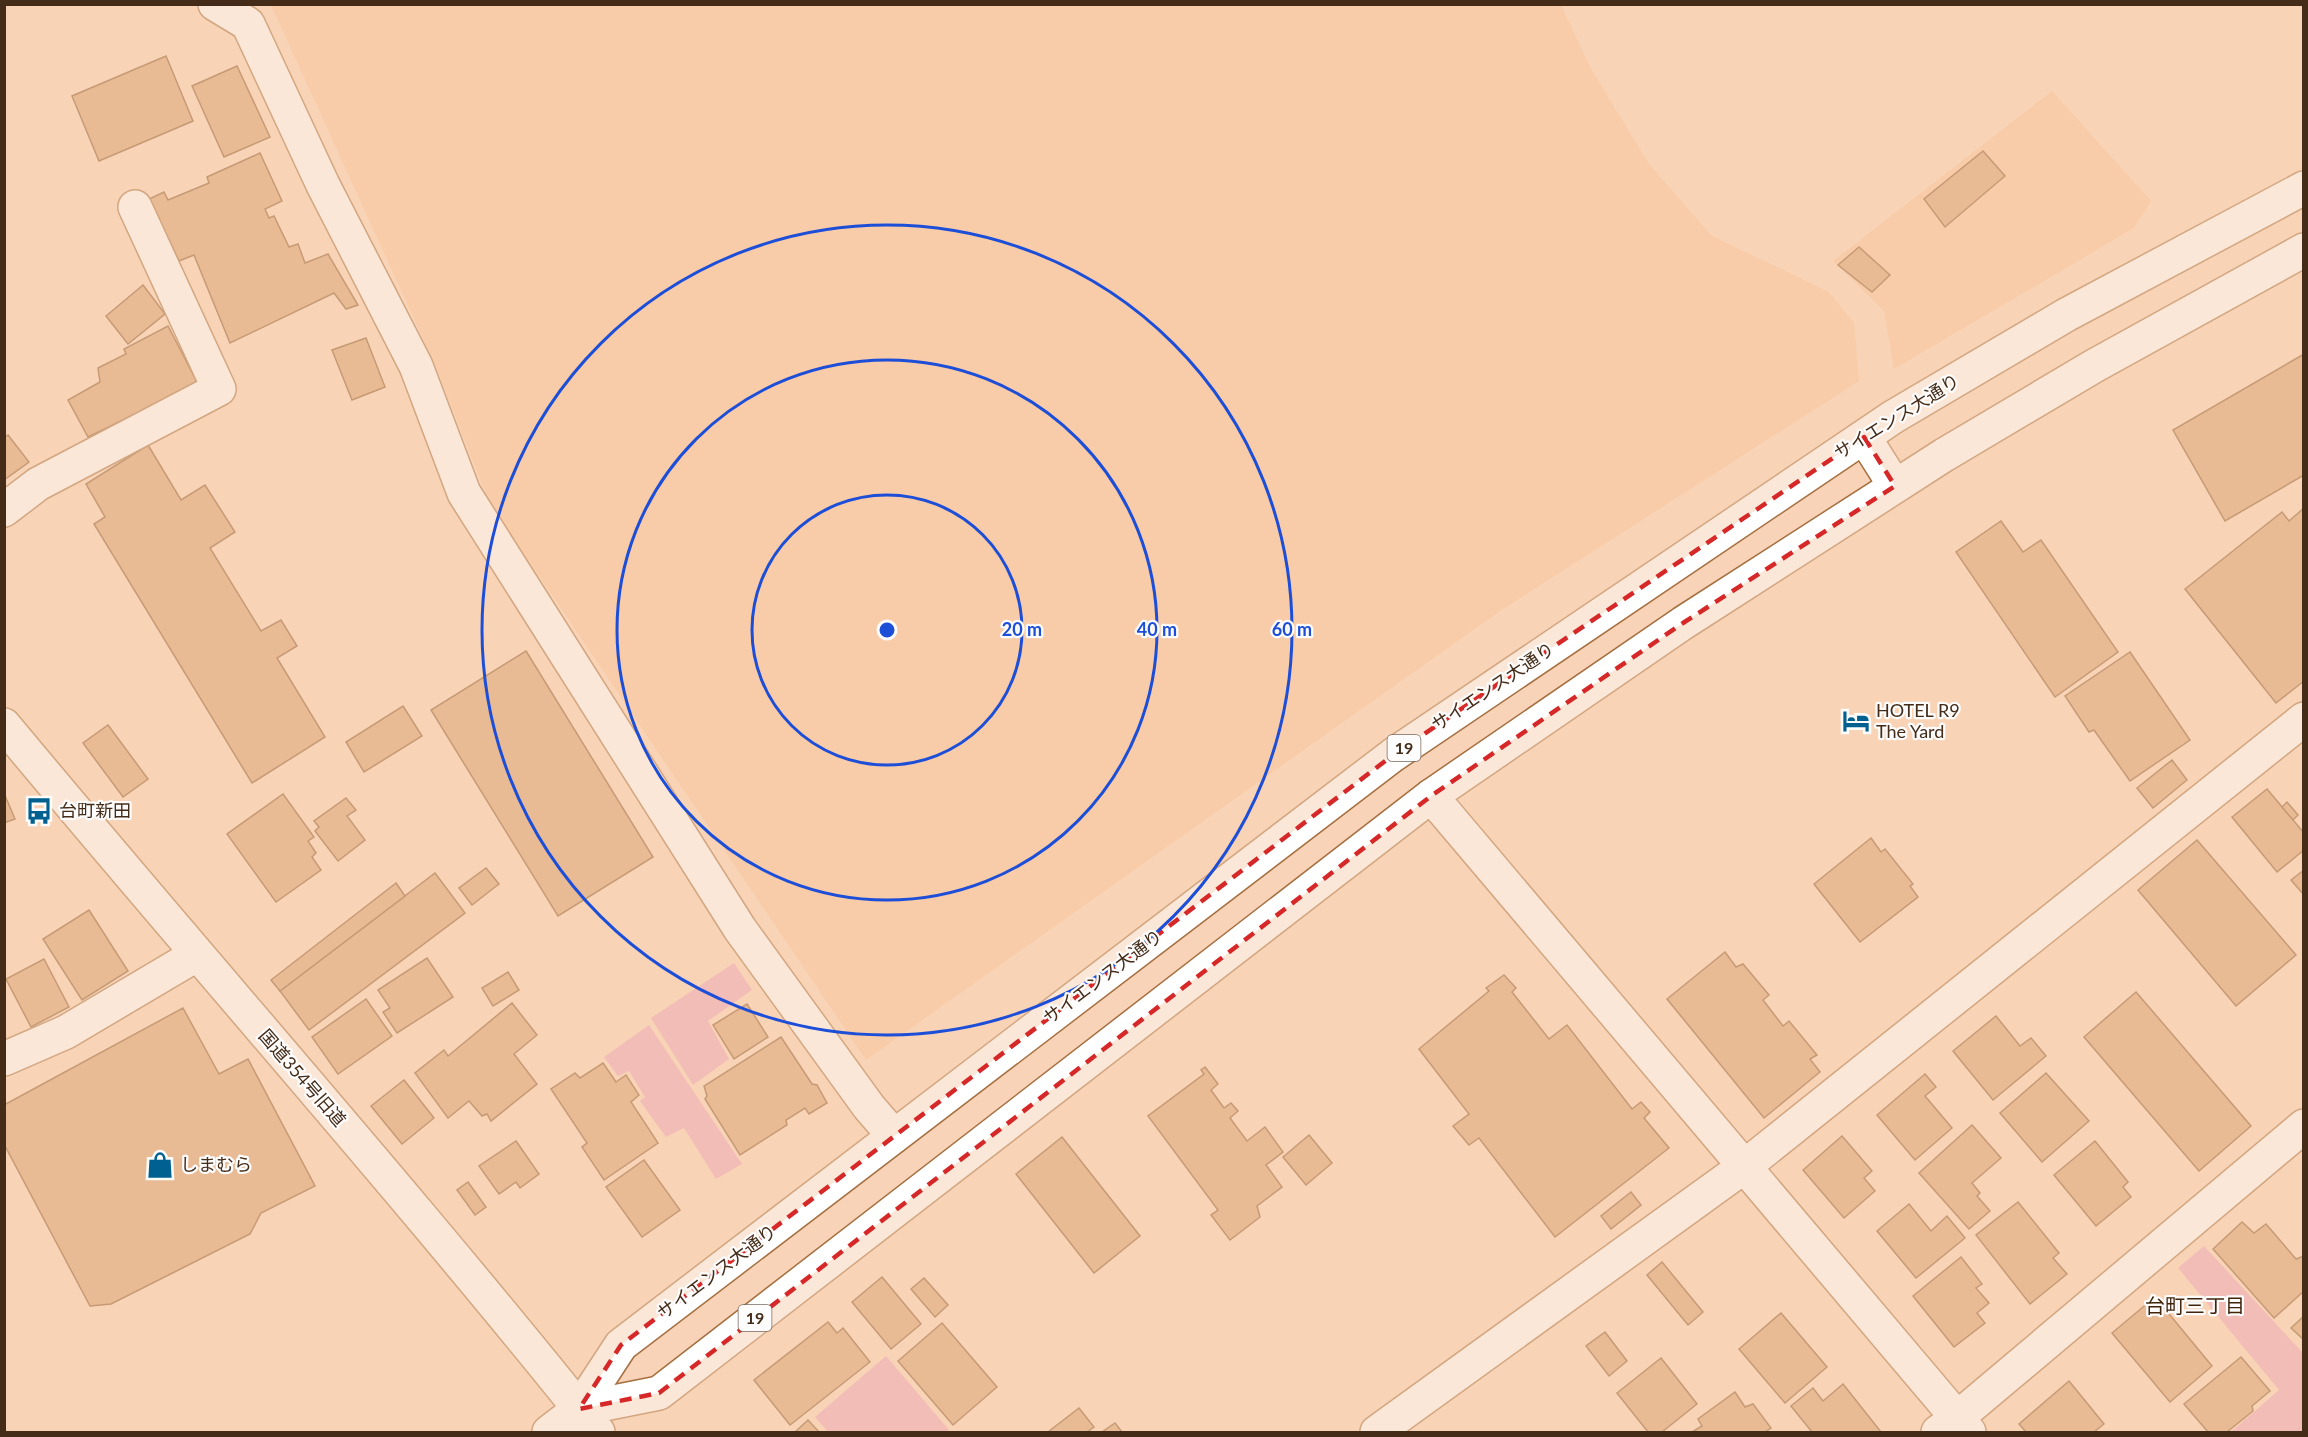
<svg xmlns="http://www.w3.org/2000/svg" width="2308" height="1437" font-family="Lato,'Noto Sans JP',sans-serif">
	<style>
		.built { fill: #f9c499 }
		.green { fill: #eba3b8 }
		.building { fill: #d69d6d; stroke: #8a5626; stroke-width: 1.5 }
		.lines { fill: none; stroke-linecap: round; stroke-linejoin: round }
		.street-casing { stroke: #a56f40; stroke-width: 36 }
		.secondary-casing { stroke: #a56f40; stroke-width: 36 }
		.primary-casing { stroke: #a56f40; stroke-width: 36 }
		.street { stroke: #fff; stroke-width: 33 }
		.secondary { stroke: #fff; stroke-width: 33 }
		.primary { stroke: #fff; stroke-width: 33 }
		.marked { fill: none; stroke: #d62828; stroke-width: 4.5; stroke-dasharray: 12 8; stroke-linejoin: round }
		.ring { fill: none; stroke: #1d4ed8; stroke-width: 3 }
		.labels { text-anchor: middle; stroke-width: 4.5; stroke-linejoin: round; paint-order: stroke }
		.shield { fill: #fcfcfc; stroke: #7b6a5d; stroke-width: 1.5 }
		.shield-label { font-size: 16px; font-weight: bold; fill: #442c19 }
		.street-label { font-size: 18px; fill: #442c19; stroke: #fcfcfc }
		.poi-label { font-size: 18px; fill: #442c19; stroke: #fcfcfc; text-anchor: start }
		.neighbourhood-label { font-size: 20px; fill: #40250b; stroke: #fcfcfc }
		.centre { fill: #1d4ed8; stroke: #fcfcfc; stroke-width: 3 }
		.ring-label { font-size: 18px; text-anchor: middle; font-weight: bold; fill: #1d4ed8; stroke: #fcfcfc; stroke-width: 4.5; stroke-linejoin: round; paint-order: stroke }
	</style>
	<rect width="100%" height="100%" fill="#f8d3b7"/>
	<g class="built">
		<path d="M271 5H1561L1590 67 1649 164 1712 236 1829 292 1854 323 1859 381 1500 611 866 1060 489 502 436 367Z"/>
		<path d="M2052 91 2151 201 2134 228 1894 369 1884 311 1833 261Z"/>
	</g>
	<g class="green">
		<path d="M734 963 752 990 708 1021 729 1059 693 1085 651 1018Z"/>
		<path d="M649 1025 742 1164 716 1179 684 1128 666 1137 640 1101 645 1097 629 1071 618 1076 604 1057Z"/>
		<path d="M2204 1246 2303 1353V1432H2231L2279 1390 2178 1268Z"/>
		<path d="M886 1356 949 1430 946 1432H828L815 1417Z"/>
	</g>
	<g class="building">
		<path d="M166 56 193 121 99 161 72 96Z"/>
		<path d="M237 66 270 137 224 157 192 86Z"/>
		<path d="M1983 151 2005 176 1945 227 1924 199Z"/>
		<path d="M260 153 282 201 265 209 269 218 274 216 289 247 298 244 305 263 328 254 358 305 346 309 334 293 230 343 194 255 179 261 149 199 164 192 168 200 209 183 207 177Z"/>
		<path d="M1859 247 1890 275 1872 292 1838 265Z"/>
		<path d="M143 285 165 314 128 344 106 316Z"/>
		<path d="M168 326 198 384 88 437 68 400 100 382 98 368 126 354 124 349Z"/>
		<path d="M366 338 385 387 352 400 332 350Z"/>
		<path d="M2304 354V475L2225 521 2173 430Z"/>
		<path d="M8 435 29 462 4 480V438Z"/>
		<path d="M148 445 181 500 205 485 235 532 210 548 261 631 281 620 297 646 277 658 325 737 252 783 94 524 105 517 86 484Z"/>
		<path d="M2304 508V681L2276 703 2185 589 2282 512 2289 521Z"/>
		<path d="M2001 521 2023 552 2041 540 2118 652 2055 697 1956 552Z"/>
		<path d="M526 651 653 857 558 916 431 710Z"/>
		<path d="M2130 652 2190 740 2130 781 2094 730 2089 732 2065 696Z"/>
		<path d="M403 706 422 736 364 772 346 742Z"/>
		<path d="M108 725 148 779 123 797 83 743Z"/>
		<path d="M2172 760 2187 780 2153 808 2137 788Z"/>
		<path d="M2267 789 2304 833V850L2277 872 2232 817Z"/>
		<path d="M4 793 15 819 4 823Z"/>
		<path d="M283 794 314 837 308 841 316 853 312 857 321 870 276 902 227 834Z"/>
		<path d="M346 798 356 810 347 816 365 840 338 861 315 831 319 827 314 821Z"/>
		<path d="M2287 802 2298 815 2293 820 2282 807Z"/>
		<path d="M1871 838 1881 852 1885 849 1913 884 1910 886 1918 897 1860 942 1814 884Z"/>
		<path d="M2197 840 2296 955 2236 1006 2138 890Z"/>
		<path d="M486 868 499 884 472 905 459 888Z"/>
		<path d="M2304 870V895L2291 880Z"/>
		<path d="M435 873 465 913 309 1030 280 991Z"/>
		<path d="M396 883 405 896 280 991 271 980Z"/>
		<path d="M89 910 128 971 82 1000 43 939Z"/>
		<path d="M1725 952 1736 967 1743 964 1769 995 1763 1000 1783 1026 1789 1021 1817 1055 1810 1059 1820 1072 1764 1118 1667 999Z"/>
		<path d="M427 958 453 997 397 1033 383 1012 390 1008 378 990Z"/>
		<path d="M44 959 69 1007 31 1027 6 979Z"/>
		<path d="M508 972 519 990 493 1006 482 988Z"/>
		<path d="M1504 975 1516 988 1512 992 1549 1039 1567 1025 1632 1109 1641 1102 1650 1112 1644 1118 1669 1148 1555 1237 1479 1138 1469 1145 1453 1126 1469 1114 1419 1049 1489 991 1486 988Z"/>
		<path d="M2136 992 2251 1126 2199 1171 2084 1037Z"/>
		<path d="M366 999 392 1036 338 1074 312 1037Z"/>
		<path d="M512 1003 537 1035 514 1054 537 1084 491 1121 487 1114 482 1116 469 1101 448 1118 415 1073 444 1050 448 1056Z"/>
		<path d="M747 1004 768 1037 734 1059 713 1025Z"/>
		<path d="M183 1008 219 1074 248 1059 315 1186 261 1213 250 1234 111 1304 90 1306 4 1144V1105Z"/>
		<path d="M1996 1016 2020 1046 2031 1038 2046 1056 1993 1100 1953 1051Z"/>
		<path d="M781 1037 812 1084 817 1085 827 1103 809 1114 805 1108 786 1120 787 1125 740 1155 705 1099 707 1096 704 1086Z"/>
		<path d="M603 1063 616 1082 626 1075 639 1095 631 1102 658 1143 604 1180 582 1147 587 1143 551 1089 575 1073 580 1078Z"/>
		<path d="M1205 1067 1218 1084 1211 1090 1224 1108 1231 1103 1238 1111 1230 1118 1247 1141 1265 1127 1283 1152 1266 1165 1282 1187 1257 1206 1260 1217 1230 1240 1211 1215 1218 1210 1148 1116 1204 1074 1201 1070Z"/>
		<path d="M2046 1073 2089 1121 2042 1162 2000 1113Z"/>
		<path d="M1925 1074 1936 1087 1925 1096 1952 1128 1915 1160 1877 1115Z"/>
		<path d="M404 1080 434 1118 402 1144 371 1106Z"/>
		<path d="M1972 1125 2001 1158 1972 1183 1980 1193 1977 1196 1990 1211 1969 1229 1919 1173Z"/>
		<path d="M1309 1135 1332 1163 1306 1185 1283 1157Z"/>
		<path d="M1842 1136 1872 1171 1864 1178 1875 1191 1844 1218 1803 1170Z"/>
		<path d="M1062 1137 1140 1236 1094 1273 1016 1174Z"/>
		<path d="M516 1141 539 1174 520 1188 516 1182 499 1194 479 1166Z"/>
		<path d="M2095 1141 2128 1182 2123 1187 2131 1197 2096 1226 2054 1175Z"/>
		<path d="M644 1160 680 1210 642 1237 606 1187Z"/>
		<path d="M468 1182 486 1207 475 1215 457 1190Z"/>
		<path d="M1631 1192 1641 1205 1611 1229 1601 1216Z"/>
		<path d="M2018 1202 2059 1253 2053 1258 2067 1274 2030 1304 1976 1235Z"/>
		<path d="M1909 1204 1931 1231 1947 1216 1965 1238 1916 1278 1877 1231Z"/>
		<path d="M2242 1222 2254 1233 2266 1224 2296 1259 2304 1256V1291L2274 1318 2213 1249Z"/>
		<path d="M1961 1257 1982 1284 1976 1288 1989 1303 1977 1313 1985 1323 1954 1347 1913 1296Z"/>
		<path d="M1662 1262 1703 1312 1688 1325 1647 1275Z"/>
		<path d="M882 1277 921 1324 891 1349 852 1302Z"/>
		<path d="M924 1278 948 1305 935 1317 911 1289Z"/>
		<path d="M2155 1297 2212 1366 2170 1402 2112 1333Z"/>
		<path d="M1781 1313 1827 1367 1785 1403 1739 1349Z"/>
		<path d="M2304 1316V1340L2291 1328Z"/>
		<path d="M828 1322 837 1333 843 1328 870 1362 790 1425 754 1380Z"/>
		<path d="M942 1323 997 1387 953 1425 898 1361Z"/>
		<path d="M1605 1332 1627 1361 1609 1376 1586 1346Z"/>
		<path d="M2241 1357 2270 1391 2252 1406 2253 1411 2227 1432H2208L2184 1404Z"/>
		<path d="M1661 1358 1697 1404 1662 1432H1648L1617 1393Z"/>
		<path d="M2069 1381 2104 1424 2094 1432H2026L2019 1424Z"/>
		<path d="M1843 1384 1881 1432H1812L1791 1406 1813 1388 1823 1401Z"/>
		<path d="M1735 1392 1745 1407 1753 1404 1771 1428 1765 1432H1692L1702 1426 1698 1419Z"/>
		<path d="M1079 1408 1094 1427 1087 1432H1048Z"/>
		<path d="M808 1420 819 1432H795Z"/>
		<path d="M1115 1423 1122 1432H1102Z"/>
	</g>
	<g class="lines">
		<defs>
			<g id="street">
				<path d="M215 4 248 24 323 185 416 366 464 493 740 929 869 1107 894 1136"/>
				<path d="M4 510 38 484 219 389 135 207"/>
				<path d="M4 1059 66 1032 196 955"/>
				<path d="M1377 1432 1745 1166 2304 719"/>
				<path d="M1938 1432 1957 1418"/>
			</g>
			<g id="secondary">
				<path d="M4 725C201 962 406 1192 598 1432"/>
				<path d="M1431 796 1969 1432"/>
				<path d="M1957 1418 2304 1126"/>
			</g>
			<g id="primary">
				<path d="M1864 437 1895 486"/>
				<path d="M579 1409 659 1393 1431 796 1683 623 1944 455 2094 366 2304 250"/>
				<path d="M549 1432 579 1409 621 1345 1393 755 1893 417 2066 315 2304 188"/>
			</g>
		</defs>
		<use href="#street" class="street-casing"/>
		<use href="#secondary" class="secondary-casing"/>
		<use href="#primary" class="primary-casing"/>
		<use href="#street" class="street"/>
		<use href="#secondary" class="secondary"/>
		<use href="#primary" class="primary"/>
	</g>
	<path d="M0 0H2308V1437H0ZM1864 437 1895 486 1683 623 1431 796 659 1393 579 1409 621 1345 1393 755Z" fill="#f8d3b7" fill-opacity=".55" fill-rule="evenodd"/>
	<path class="marked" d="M1864 437 1895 486 1683 623 1431 796 659 1393 579 1409 621 1345 1393 755Z"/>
	<g class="ring">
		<circle cx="887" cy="630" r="135"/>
		<circle cx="887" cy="630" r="270"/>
		<circle cx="887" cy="630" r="405"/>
	</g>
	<defs>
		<symbol id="hotel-bare" viewBox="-9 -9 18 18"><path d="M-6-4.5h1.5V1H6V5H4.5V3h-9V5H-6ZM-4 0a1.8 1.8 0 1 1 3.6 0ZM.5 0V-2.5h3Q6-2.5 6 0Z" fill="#006090" stroke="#fcfcfc" stroke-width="2.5" paint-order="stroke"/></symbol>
		<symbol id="bus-bare" viewBox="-9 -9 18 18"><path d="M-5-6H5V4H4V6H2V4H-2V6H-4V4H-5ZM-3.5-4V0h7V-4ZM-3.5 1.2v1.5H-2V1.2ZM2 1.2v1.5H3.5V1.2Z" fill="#006090" stroke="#fcfcfc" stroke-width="2.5" paint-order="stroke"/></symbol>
		<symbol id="shop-bare" viewBox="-9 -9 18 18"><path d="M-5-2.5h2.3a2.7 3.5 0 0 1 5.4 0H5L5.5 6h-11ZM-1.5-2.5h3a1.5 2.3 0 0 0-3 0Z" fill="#006090" stroke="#fcfcfc" stroke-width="2.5" paint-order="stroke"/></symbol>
	</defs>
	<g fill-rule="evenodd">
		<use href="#hotel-bare" x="1837" y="702" width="38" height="38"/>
		<use href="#bus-bare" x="20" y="792" width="38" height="38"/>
		<use href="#shop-bare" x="141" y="1146" width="38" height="38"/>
	</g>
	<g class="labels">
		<g class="shield">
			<rect x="1387.5" y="735" width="33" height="26" rx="4.5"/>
			<rect x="738.5" y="1305" width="33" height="26" rx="4.5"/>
		</g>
		<g class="shield-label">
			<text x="1404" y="754">19</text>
			<text x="755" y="1324">19</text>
		</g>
		<g class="street-label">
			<text transform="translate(1897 417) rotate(-32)" y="6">サイエンス大通り</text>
			<text transform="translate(1493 687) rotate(-34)" y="6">サイエンス大通り</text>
			<text transform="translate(1103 977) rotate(-37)" y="6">サイエンス大通り</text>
			<text transform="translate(302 1078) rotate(49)" y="6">国道354号旧道</text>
			<text transform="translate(717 1272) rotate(-37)" y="6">サイエンス大通り</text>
		</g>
		<g class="poi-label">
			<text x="1876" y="717">HOTEL R9<tspan x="1876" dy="21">The Yard</tspan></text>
			<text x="59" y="817">台町新田</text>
			<text x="180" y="1171">しまむら</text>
		</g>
		<g class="neighbourhood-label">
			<text x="2195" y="1313">台町三丁目</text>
		</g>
	</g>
	<circle cx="887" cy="630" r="9" class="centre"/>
	<g class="ring-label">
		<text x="1022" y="636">20 m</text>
		<text x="1157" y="636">40 m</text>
		<text x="1292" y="636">60 m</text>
	</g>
	<rect width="2308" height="1437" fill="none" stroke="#442c19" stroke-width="12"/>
</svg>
